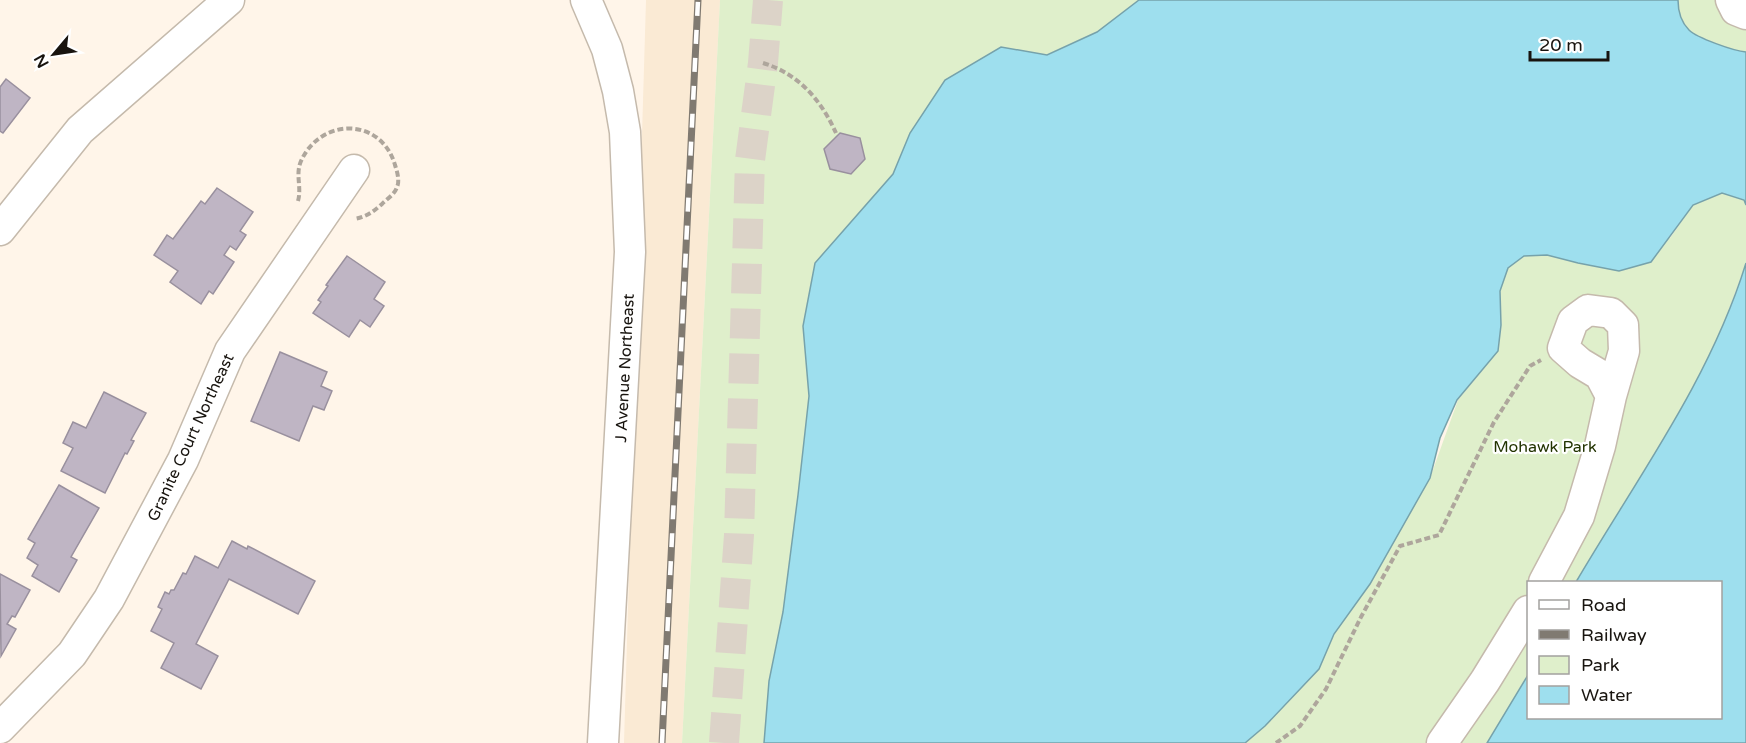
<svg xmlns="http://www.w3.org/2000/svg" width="1746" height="743" font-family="'Varela Round',sans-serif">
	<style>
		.built { fill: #faead4 }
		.green { fill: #dfefcb }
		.water { fill: #9edfee; stroke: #76a2ab; stroke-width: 1.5 }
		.building { fill: #bfb5c4; stroke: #99909e; stroke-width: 1.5 }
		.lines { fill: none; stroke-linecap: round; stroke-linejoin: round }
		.minor-tunnel { stroke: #dcd3c8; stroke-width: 30; stroke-dasharray: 30 15; stroke-linecap: butt }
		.minor-casing { stroke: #c5baac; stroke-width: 33 }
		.path { stroke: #aea69c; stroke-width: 4; stroke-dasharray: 6 3; stroke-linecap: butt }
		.minor { stroke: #fff; stroke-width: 30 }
		.rail-casing { stroke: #807a71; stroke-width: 7 }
		.rail { stroke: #fff; stroke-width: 4.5; stroke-dasharray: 14; stroke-linecap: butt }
		.labels { text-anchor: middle; stroke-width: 4.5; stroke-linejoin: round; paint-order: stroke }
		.street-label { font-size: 16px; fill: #18140f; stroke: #fff }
		.park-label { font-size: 16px; fill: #230; stroke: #fff }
	</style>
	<rect width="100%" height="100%" fill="#fff5e9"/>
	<path class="built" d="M646 0H720L682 743H624Z"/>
	<g class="green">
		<path d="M720 0H1139L1097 32 1046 55 1001 47 910 133 893 174 815 263 803 326 809 396 798 495 783 612 769 681 764 743H682Z"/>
		<path d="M1678 0H1746V52C1734 51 1697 38 1689 30 1681 22 1678 11 1678 0Z"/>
		<path d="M1722 193 1746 201V263L1720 334 1688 399 1576 582H1528V675L1487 743H1245L1265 726 1370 584 1430 478 1458 400 1498 351 1501 325 1500 291 1508 268 1524 256 1547 255 1578 263 1670 238 1693 205Z"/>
	</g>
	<g class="water">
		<path d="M1139 0H1678C1678 11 1681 22 1689 30 1697 38 1734 51 1746 52V205L1744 200 1722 193 1693 205 1651 262 1619 271 1578 263 1547 255 1524 256 1508 268 1500 291 1501 325 1498 351 1457 400 1440 438 1430 478 1370 584 1334 634 1319 669 1265 726 1245 743H764L769 681 783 612 798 495 809 396 803 326 815 263 893 174 910 133 945 80 1001 47 1047 55 1097 32Z"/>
		<path d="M1746 263V743H1487L1528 675V718H1720V582H1576C1637 478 1710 380 1746 263Z"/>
	</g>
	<g class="building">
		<path d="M6 79 30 98 3 133 0 131V87Z"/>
		<path d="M840 133 860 138 865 159 851 174 830 169 824 149Z"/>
		<path d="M217 188 253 212 240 231 246 235 236 250 230 246 224 255 234 262 213 294 209 291 201 304 170 282 178 271 154 255 167 235 173 239 201 201 205 204Z"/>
		<path d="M347 256 385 282 374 299 384 306 370 327 360 320 349 337 313 313 321 302 318 300 328 286 326 285Z"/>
		<path d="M280 352 327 372 321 386 332 391 324 410 313 406 299 441 251 421Z"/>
		<path d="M104 392 146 413 131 440 134 441 127 454 125 453 105 493 61 471 73 448 63 443 73 422 86 428Z"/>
		<path d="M59 485 99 508 71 557 77 560 59 592 32 576 38 565 27 558 35 543 28 539Z"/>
		<path d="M232 541 247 549 248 546 315 581 298 614 229 579 196 644 218 656 201 689 161 668 174 643 151 631 162 609 158 607 165 592 169 594 171 590H174L183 573 186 574 195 556 218 568Z"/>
		<path d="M0 574 30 590 15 617 12 616 7 624 16 629 1 656Z"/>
	</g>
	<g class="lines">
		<path class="minor-tunnel" d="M724 743 739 535 750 160 763 63 768 0"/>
		<defs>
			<g id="minor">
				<path d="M586 0 607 49 618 91 625 132 630 252 603 743"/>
				<path d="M1731 0 1736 10 1746 14"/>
				<path d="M0 230 80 130 229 0"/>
				<path d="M1544 582 1579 516 1600 446 1611 396 1624 351 1623 325 1611 313 1588 310 1573 321 1563 348 1580 363 1600 375 1611 396"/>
				<path d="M0 728 72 654 109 599 183 460 230 351 354 170"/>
				<path d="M1442 743 1485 681 1528 611"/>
			</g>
		</defs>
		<use href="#minor" class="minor-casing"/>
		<g class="path">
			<path d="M763 63C799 74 821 100 836 133"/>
			<path d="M298 201C302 187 295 175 301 161 321 117 381 117 395 165 397 171 400 181 397 187 395 194 387 199 382 204 373 212 366 217 354 219"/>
			<path d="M1276 743 1300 726 1326 689 1361 617 1400 546 1439 535 1494 422 1530 366 1541 360"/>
		</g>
		<use href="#minor" class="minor"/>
		<defs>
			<path id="rail" d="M662 743 698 0"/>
		</defs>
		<use href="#rail" class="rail-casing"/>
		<use href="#rail" class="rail"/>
	</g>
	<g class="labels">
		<g class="street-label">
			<text transform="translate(624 368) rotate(-87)" y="6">J Avenue Northeast</text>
			<text transform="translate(190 437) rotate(-65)" y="6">Granite Court Northeast</text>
		</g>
		<g class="park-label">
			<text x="1545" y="452">Mohawk Park</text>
		</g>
	</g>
	<rect x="1527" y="581" width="195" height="138" fill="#ffffff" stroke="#a3a19f" stroke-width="1.5"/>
	<rect x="1539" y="600" width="30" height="9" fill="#ffffff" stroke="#a3a19f" stroke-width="1.5"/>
	<text x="1581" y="611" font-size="18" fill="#18140f">Road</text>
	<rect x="1539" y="630" width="30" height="9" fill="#807a71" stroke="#a3a19f" stroke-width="1.5"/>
	<text x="1581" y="641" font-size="18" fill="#18140f">Railway</text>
	<rect x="1539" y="656" width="30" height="18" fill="#dfefcb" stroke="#a3a19f" stroke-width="1.5"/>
	<text x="1581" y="671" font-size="18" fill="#18140f">Park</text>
	<rect x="1539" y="686" width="30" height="18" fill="#9edfee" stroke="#a3a19f" stroke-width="1.5"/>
	<text x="1581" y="701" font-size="18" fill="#18140f">Water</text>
	<g transform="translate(54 54) rotate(241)" stroke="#ffffff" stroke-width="4.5" paint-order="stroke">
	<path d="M0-4.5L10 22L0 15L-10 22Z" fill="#18140f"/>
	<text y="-9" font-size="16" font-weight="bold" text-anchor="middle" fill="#18140f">N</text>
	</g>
	<path d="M1530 51v9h78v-9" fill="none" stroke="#18140f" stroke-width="3"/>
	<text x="1539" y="51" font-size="18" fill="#18140f" stroke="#ffffff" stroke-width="4.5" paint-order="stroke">20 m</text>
</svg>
